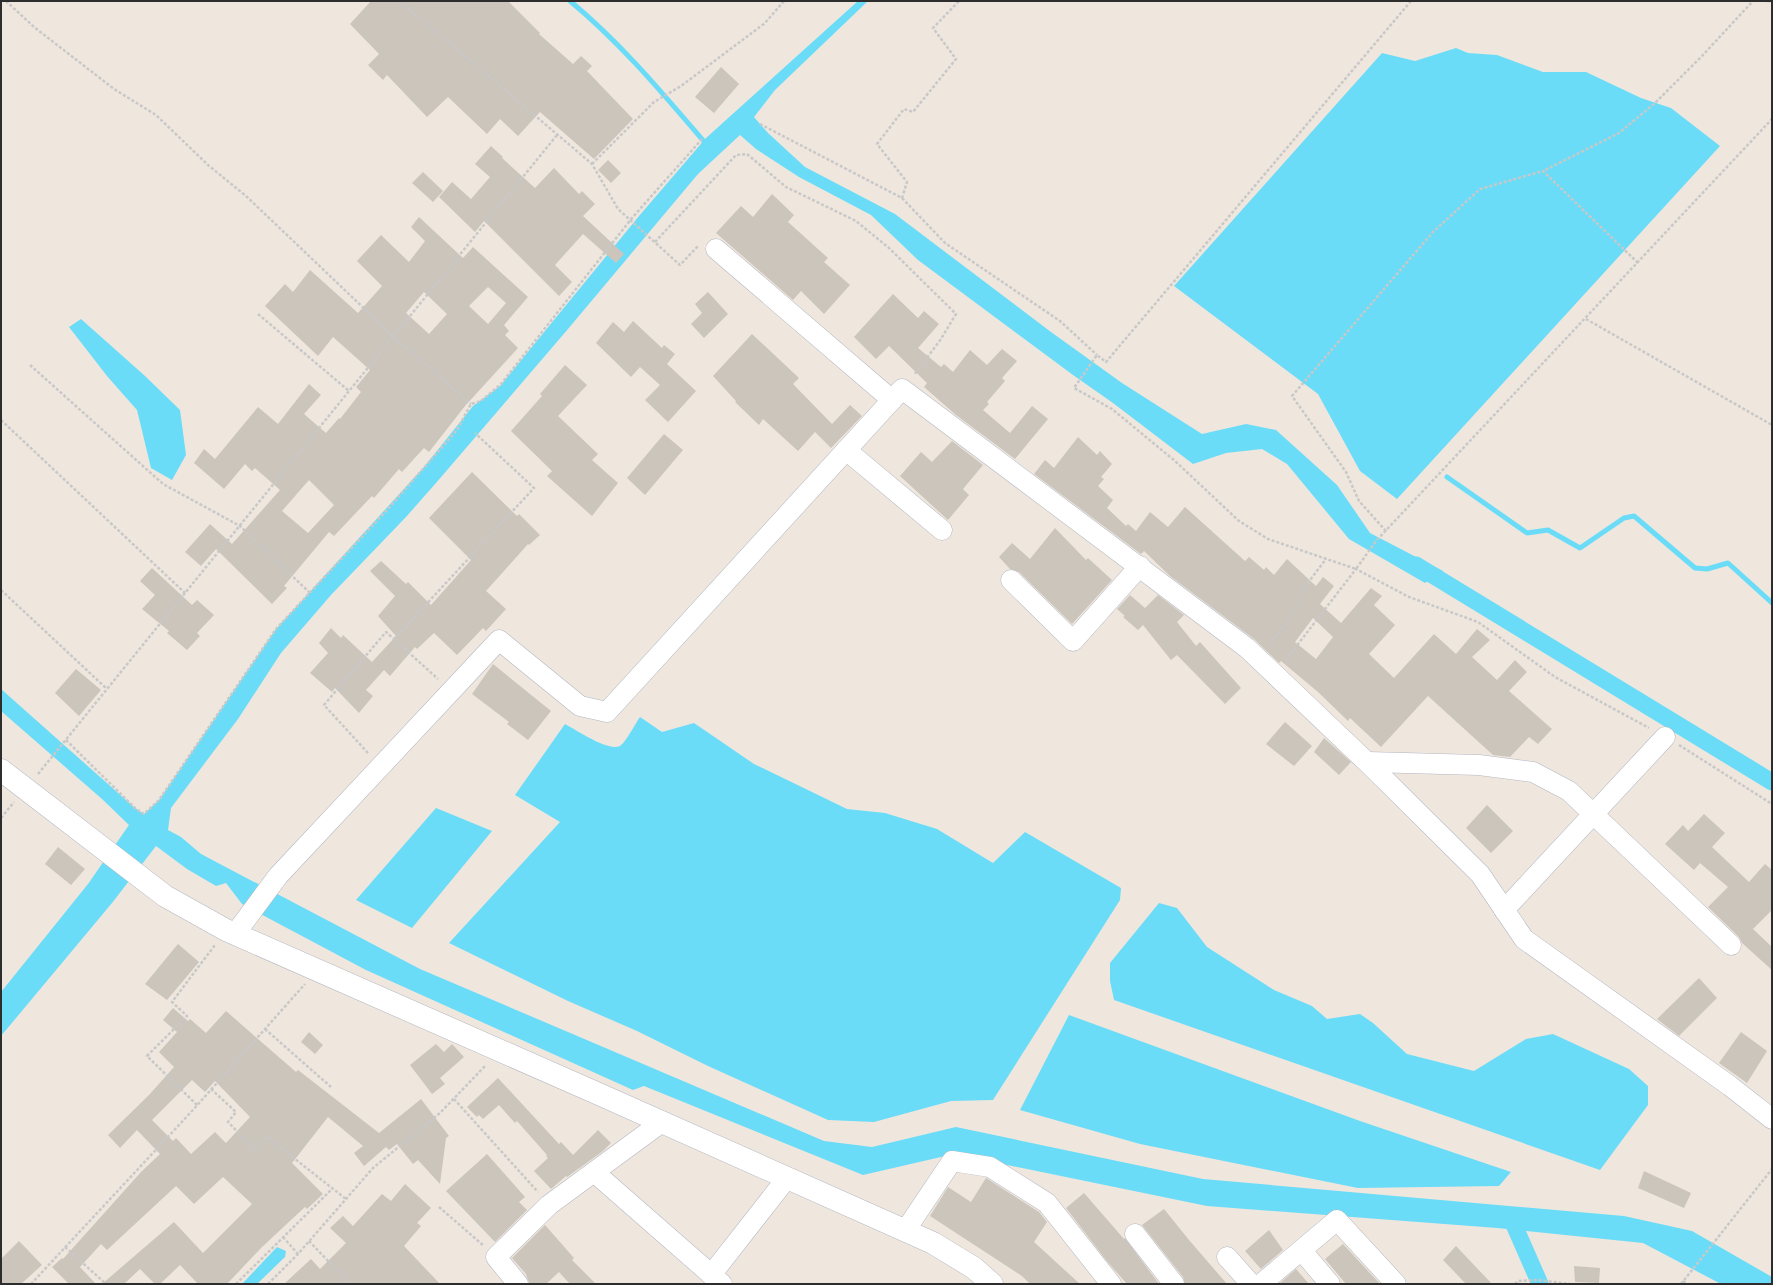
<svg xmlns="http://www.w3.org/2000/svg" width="1773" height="1285" font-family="'IBM Plex Sans',sans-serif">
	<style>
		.water { fill: #6adcf8 }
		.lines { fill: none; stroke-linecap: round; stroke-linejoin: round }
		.stream { stroke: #6adcf8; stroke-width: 5 }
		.canal { stroke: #6adcf8; stroke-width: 17 }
		.building { fill: #cbc5bc; fill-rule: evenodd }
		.minor-casing { stroke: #b2b6c1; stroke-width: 21 }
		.tertiary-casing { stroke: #b2b6c1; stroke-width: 23 }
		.path { stroke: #c8c8c8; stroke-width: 2.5; stroke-dasharray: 3 2; stroke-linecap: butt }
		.minor { stroke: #fff; stroke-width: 20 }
		.tertiary { stroke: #fff; stroke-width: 22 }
	</style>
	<rect width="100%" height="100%" fill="#efe7de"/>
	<g class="water">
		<path d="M858 1H868L775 90 754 117 768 133 805 167 895 214 1051 332 1122 383 1202 434 1246 424 1276 430 1337 485 1370 533 1443 571 1425 583 1349 539 1287 464 1262 449 1226 453 1193 464 1113 403 1073 375 918 260 871 215 799 177 756 149 740 135 698 174 568 329 436 483 406 517 331 595 281 653 238 719 171 808 168 830 181 837 201 854 420 969 824 1141 872 1147 956 1127 1203 1179 1624 1216 1692 1231 1772 1277V1284H1721L1643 1243 1497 1228 1207 1206 954 1154 863 1175 644 1086 633 1090 366 970 242 904 226 883 216 886 187 869 156 846 112 903 1 1036V992L88 884 129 825 102 799 1 711V689L135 808 144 814 159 800 276 629 424 467 473 406 500 386 639 216 706 138Z"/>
		<path d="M1456 48 1468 53 1497 55 1543 72H1586L1641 98 1671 108 1720 146 1397 499 1360 471 1318 394 1174 286 1382 53 1415 61Z"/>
		<path d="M81 319 145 376 180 410 186 455 172 480 151 468 137 410 107 376 69 327Z"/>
		<path d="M640 717 662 732 694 723 754 764 847 809 885 813 937 829 993 863 1025 832 1121 888 1120 900 993 1100 951 1101 874 1122 828 1120 708 1066 637 1031 568 1001 449 943 560 822 515 795 565 724C576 730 609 752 620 746 626 742 635 724 640 717Z"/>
		<path d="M436 808 492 831 412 928 356 900Z"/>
		<path d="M1159 903 1177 908 1207 947 1274 990 1312 1006 1327 1019 1360 1014 1373 1023 1407 1054 1474 1071 1526 1039 1553 1034 1629 1069 1648 1086V1105L1600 1170 1114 1000 1110 981V963Z"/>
		<path d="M1069 1015 1360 1121 1511 1172 1499 1186 1358 1188 1140 1144 1020 1110Z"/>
		<path d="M277 1247 286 1251 285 1257 257 1284H242Z"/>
	</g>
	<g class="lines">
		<g class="stream">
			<path d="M570 1C621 43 664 95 707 145"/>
			<path d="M1447 477 1527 533 1548 530 1580 548 1624 518 1634 516 1695 568 1707 569 1728 563 1772 603"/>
		</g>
		<g class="canal">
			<path d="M1416 565 1772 782"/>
			<path d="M1512 1220 1540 1284"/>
		</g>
	</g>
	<g class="building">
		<path d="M371 1H508L540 33 539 34 573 64 581 56 592 66 587 71 633 119 594 159 540 112 518 136 500 119 487 134 448 97 427 117 387 75 383 80 368 65 379 54 350 24Z"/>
		<path d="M721 67 739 84 714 113 695 97Z"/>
		<path d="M491 146 503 157 502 158 535 188 554 168 579 194 582 191 595 204 583 216 624 254 616 263 583 234 555 265 572 282 559 296 484 221 475 232 439 197 452 182 471 199 490 177 475 164Z"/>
		<path d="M608 160 621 173 611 183 598 170Z"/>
		<path d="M423 172 443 191 433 202 412 183Z"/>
		<path d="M772 194 794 215 788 222 828 258 824 262 850 285 824 314 801 291 793 300 716 233 741 206 753 217Z"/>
		<path d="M419 217 463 258 473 247 528 297 504 325 509 331 505 335 518 348 465 406 429 452 424 448 402 472 399 469 374 498 372 496 334 536 329 532 284 586 287 588 272 604 216 549 201 566 185 552 210 524 232 544 280 490 255 468 252 471 245 464 224 489 194 463 204 449 215 459 258 407 278 424 309 384 321 395 304 414 326 433 339 418 340 419 361 392 356 387 370 370 333 337 318 356 265 306 285 284 293 292 310 270 358 313 382 286 357 261 381 235 409 262 425 241 411 227ZM488 287 506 303 488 324 469 306ZM424 292 447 314 429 334 406 313ZM309 480 334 505 308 533 282 511Z"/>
		<path d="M708 292 728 314 704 338 691 324 702 313 695 304Z"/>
		<path d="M893 294 918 318 924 311 939 324 918 348 941 367 944 364 953 372 970 350 987 365 1002 349 1017 361 1002 378 1005 381 987 402 989 404 983 410 1010 433 1032 406 1048 419 1015 459 956 415 924 387 927 383 889 346 876 359 854 337Z"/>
		<path d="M633 321 662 348 664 345 675 354 667 364 696 391 668 422 645 400 660 385 640 367 631 377 596 343 613 322 624 332Z"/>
		<path d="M752 334 799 378 793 384 832 424 850 405 862 416 831 448 815 432 798 451 763 419 759 425 735 402 736 401 713 376Z"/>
		<path d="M565 365 587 385 558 416 598 454 592 460 618 483 592 516 547 476 552 471 511 431 542 396 540 394Z"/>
		<path d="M664 434 683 450 645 495 627 478Z"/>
		<path d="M1078 437 1097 455 1100 451 1112 464 1101 477 1104 479 1098 486 1113 500 1107 508 1126 526 1128 524 1136 531 1150 512 1168 527 1185 507 1245 561 1249 557 1264 570 1266 567 1274 575 1287 559 1316 586 1323 577 1334 586 1320 604 1341 623 1371 588 1382 596 1374 605 1395 625 1369 654 1394 678 1434 634 1456 654 1477 629 1490 640 1472 657 1497 680 1515 660 1527 672 1509 691 1552 729 1538 744 1529 737 1510 757 1493 755 1428 696 1381 747 1350 718 1348 721 1318 692 1281 661 1279 663 1254 639 1170 576 1144 551 1141 554 1034 474 1045 460 1054 468ZM1313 618 1333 637 1316 659 1295 642Z"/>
		<path d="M952 441 983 465 963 489 969 495 948 520 900 476 921 452 932 462Z"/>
		<path d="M472 472 517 516 519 514 540 535 529 545 528 544 486 591 506 609 486 631 483 628 457 655 434 633 417 649 415 647 390 676 384 670 366 690 373 696 359 713 335 688 332 692 310 673 328 653 319 643 331 628 341 638 343 635 372 662 396 636 378 616 395 596 370 571 381 561 406 584 408 582 431 605 471 560 429 518Z"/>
		<path d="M1055 528 1086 560 1088 558 1112 580 1072 624 1019 572 1010 569 999 557 1012 543 1030 559Z"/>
		<path d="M152 568 192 605 197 600 214 615 197 633 200 636 187 650 167 633 169 631 142 609 155 595 140 581Z"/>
		<path d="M1130 595 1145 608 1158 595 1184 615 1177 622 1196 646 1200 642 1241 688 1225 704 1177 655 1171 660 1143 625 1138 630 1123 617 1125 616 1117 609Z"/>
		<path d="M493 664 551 711 528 740 507 724 509 722 472 694Z"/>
		<path d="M76 669 101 690 79 716 55 693Z"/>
		<path d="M1285 722 1312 746 1294 766 1266 744Z"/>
		<path d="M1324 738 1351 762 1339 775 1314 752Z"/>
		<path d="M1487 805 1513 831 1491 853 1466 828Z"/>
		<path d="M1704 814 1725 833 1712 847 1749 882 1765 864 1772 870V910L1753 929 1772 947V970L1742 943 1739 937 1708 907 1728 887 1700 863 1694 870 1665 844 1683 825 1688 831Z"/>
		<path d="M58 847 85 869 71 885 45 864Z"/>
		<path d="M178 944 199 962 167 1000 145 984Z"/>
		<path d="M1699 978 1717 998 1679 1036 1657 1019Z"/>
		<path d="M173 1008 188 1021 190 1019 206 1033 226 1011 296 1072 298 1070 379 1133 421 1099 449 1136 446 1138 440 1184 418 1160 413 1164 397 1144 389 1150 386 1147 364 1166 354 1153 363 1146 328 1117 292 1163 323 1194 307 1209 305 1207 262 1247 227 1284H198L180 1265 160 1284H155L140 1269 124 1284H102L174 1222 203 1253 252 1204 223 1177 194 1204 176 1186 107 1250 101 1244 80 1267 96 1284H69L52 1267 62 1258 63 1259 141 1172 160 1154 137 1130 120 1148 108 1135 149 1095 174 1067 159 1052 177 1032 163 1020ZM192 1080 205 1092 215 1081 250 1117 226 1143 215 1132 191 1154 176 1138 173 1141 152 1120Z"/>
		<path d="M309 1032 323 1045 315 1054 301 1042Z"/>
		<path d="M1741 1032 1767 1051 1747 1083 1719 1063Z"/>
		<path d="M436 1044 444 1052 452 1044 464 1057 440 1078 445 1084 432 1094 410 1065Z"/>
		<path d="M498 1078 559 1144 561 1142 573 1155 598 1130 611 1143 603 1151 567 1177 566 1176 551 1189 534 1171 548 1158 546 1156 547 1155 517 1121 515 1123 499 1105 483 1119 479 1115 477 1117 467 1107Z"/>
		<path d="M487 1154 525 1197 519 1202 527 1210 495 1242 446 1191Z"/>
		<path d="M1644 1171 1691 1193 1684 1208 1638 1188Z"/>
		<path d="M986 1178 1039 1212 1047 1222 1034 1242 1080 1284H1030L1022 1276 930 1216 948 1187 971 1202Z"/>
		<path d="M405 1184 431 1208 417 1223 421 1226 404 1246 440 1284H284L311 1259 320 1269 346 1243 330 1228 343 1216 353 1226 382 1194 391 1201Z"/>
		<path d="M1084 1193 1124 1239 1125 1238 1159 1284H1127L1106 1260 1066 1208Z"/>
		<path d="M1164 1209 1189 1240 1227 1284H1185L1183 1277 1142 1225Z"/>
		<path d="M545 1225 574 1258 572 1260 596 1284H570L559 1272 546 1284 529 1283 526 1274 512 1258Z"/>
		<path d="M1269 1230 1283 1250 1261 1269 1245 1251Z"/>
		<path d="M19 1241 42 1265 21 1284H1V1259Z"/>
		<path d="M1343 1244 1380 1284H1346L1325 1259Z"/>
		<path d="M1456 1246 1492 1284H1466L1443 1260Z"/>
		<path d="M1574 1266 1600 1268 1599 1283 1575 1282Z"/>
		<path d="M1296 1269 1309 1284H1279Z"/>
	</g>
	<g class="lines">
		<defs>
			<g id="minor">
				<path d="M716 249 892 400"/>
				<path d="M846 450 942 530"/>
				<path d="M1011 580 1073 641 1140 566"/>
				<path d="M1368 762 1479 765 1533 772 1569 791 1731 945"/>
				<path d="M1504 910 1665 737"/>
				<path d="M235 934 278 876 499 640 580 706 607 712 902 389 1247 648 1371 766 1480 874 1524 939 1730 1086 1772 1119"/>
				<path d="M594 1172 722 1284"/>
				<path d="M905 1231 952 1161 990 1167 1047 1203 1111 1284"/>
				<path d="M1135 1234 1174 1284"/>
				<path d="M1302 1251 1330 1284"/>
				<path d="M1227 1257 1251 1284"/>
				<path d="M711 1275 787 1178"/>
				<path d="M518 1284 496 1257 549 1205 662 1122"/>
				<path d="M1261 1284 1337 1220 1396 1284"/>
			</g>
			<path id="tertiary" d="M1 770 165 896 226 930 601 1095 933 1243 974 1268 992 1284"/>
		</defs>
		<use href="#minor" class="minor-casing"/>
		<use href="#tertiary" class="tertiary-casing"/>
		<g class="path">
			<path d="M6 1 34 27 114 89 156 115 208 165 246 196 393 336 471 404"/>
			<path d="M400 1 592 164 618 209 680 265 698 246"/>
			<path d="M1411 1 1106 362 1097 355 1074 388 1112 409 1175 461 1239 521 1268 539 1356 569 1376 541 1772 119"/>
			<path d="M1767 1 1772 2"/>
			<path d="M760 124 902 198 907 182 877 144 904 109 913 112 956 59 933 28 959 1"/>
			<path d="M592 164 654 102 681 86 765 23 784 1"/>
			<path d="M902 198 945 243 1060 321 1097 355"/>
			<path d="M655 242 736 155 747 154 786 187 856 221 889 248 956 314 941 339 914 375"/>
			<path d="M1638 263 1543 171 1619 133 1655 103 1702 56 1753 1"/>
			<path d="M258 314 349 391"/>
			<path d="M1586 319 1772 425"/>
			<path d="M30 365 163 484 240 526 310 593"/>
			<path d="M1 420 185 593"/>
			<path d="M1386 531 1359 501 1346 472 1292 396 1433 232 1480 189 1543 171"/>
			<path d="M1 590 107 689"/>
			<path d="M394 639 534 488 475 433"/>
			<path d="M1269 646 1300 604 1301 592 1326 559"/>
			<path d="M1285 661 1356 569 1409 597 1478 622 1555 677 1649 728"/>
			<path d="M66 740 136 809 144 814 159 800 276 629 387 510 457 430 471 404 481 401 501 384 632 218 702 139"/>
			<path d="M1679 745 1772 804"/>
			<path d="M368 753 324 705 386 632 438 679"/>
			<path d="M38 774 557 135"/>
			<path d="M1 818 14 802"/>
			<path d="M265 1029 331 1087"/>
			<path d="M211 1089 236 1112 228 1122 255 1150 267 1137 346 1199"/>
			<path d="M454 1099 538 1192"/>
			<path d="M197 1105 147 1056 187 1016 172 1002 215 945"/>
			<path d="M439 1207 484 1246"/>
			<path d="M283 1237 298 1254"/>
			<path d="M309 1241 350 1284"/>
			<path d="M65 1247 106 1284"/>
			<path d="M1683 1281 1687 1284"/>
			<path d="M31 1284 192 1111 305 984"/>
			<path d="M236 1284 332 1189"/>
			<path d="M268 1284 298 1254 373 1168 440 1113 486 1065"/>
			<path d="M1515 1284 1518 1281 1538 1280 1570 1284"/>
			<path d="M1681 1284 1772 1169"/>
		</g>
		<use href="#minor" class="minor"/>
		<use href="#tertiary" class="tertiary"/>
	</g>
	<rect width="1773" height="1285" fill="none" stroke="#2d2d2d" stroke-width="4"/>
</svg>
